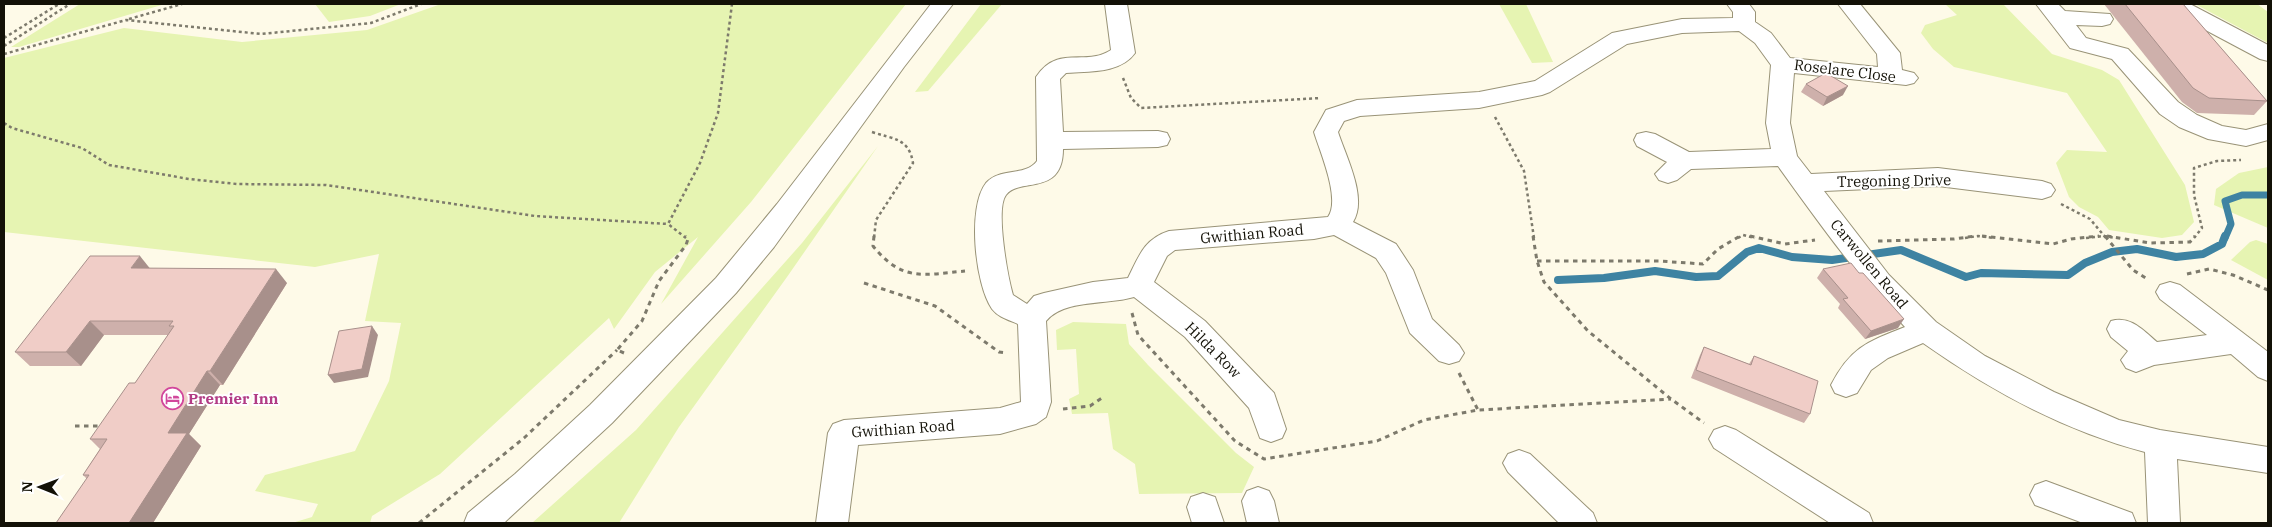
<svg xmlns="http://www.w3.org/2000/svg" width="2272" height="527" font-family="'IBM Plex Serif',serif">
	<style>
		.green { fill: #e6f4b2 }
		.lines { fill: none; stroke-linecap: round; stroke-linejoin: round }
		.stream-far1 { stroke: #3e83a2; stroke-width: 7 }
		.stream { stroke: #3e83a2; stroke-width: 8 }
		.minor-casing { stroke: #999377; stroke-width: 2 }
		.highway-casing { stroke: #999377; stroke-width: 2 }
		.path-far1 { stroke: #7d7a6c; stroke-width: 2.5; stroke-dasharray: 3 3; stroke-linecap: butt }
		.path { stroke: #7d7a6c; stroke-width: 3; stroke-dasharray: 4.5 4.5; stroke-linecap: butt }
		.minor { fill: #fff; fill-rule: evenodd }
		.highway { fill: #fff; fill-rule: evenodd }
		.wall { fill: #ceb0ab }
		.shaded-wall { fill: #a8908b }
		.building { fill: #f0cdc7; stroke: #a8908b }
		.labels { text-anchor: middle; stroke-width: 4; stroke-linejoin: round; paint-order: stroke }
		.street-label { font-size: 15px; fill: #131107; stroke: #fff }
		.hotel-label { font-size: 15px; font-weight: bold; fill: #b23c85; stroke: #fff; text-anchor: start }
	</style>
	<rect width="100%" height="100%" fill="#fefae8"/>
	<g class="green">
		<path d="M80 4H165L19 47H11Z"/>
		<path d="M315 4H401L370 16 329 22Z"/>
		<path d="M441 4H906L751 202 661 304 698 237 655 272 614 329 609 318 440 474 372 516 370 523H292L312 517 318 504 255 491 265 475 355 451 389 381 401 323 365 321 379 254 315 267 4 232V58L124 28 242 42 367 30Z"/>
		<path d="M981 4H1002L928 91 915 92Z"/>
		<path d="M1499 4H1526L1553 62 1532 63Z"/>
		<path d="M1945 4H2003L2052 54 2102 70 2119 80 2185 185 2194 222 2182 235 2162 238 2109 230 2098 217 2079 207 2069 197 2056 163 2067 150 2107 152 2067 93 1954 67 1933 49 1921 33 1925 25 1957 15Z"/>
		<path d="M2195 4H2257L2268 12V43Z"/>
		<path d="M878 146 787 277 679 427 619 523H532L636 430 802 243Z"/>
		<path d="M2268 167V228L2214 205 2216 189 2239 173Z"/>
		<path d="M2256 240 2268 244V280L2231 260 2250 242Z"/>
		<path d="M1073 322 1126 324 1129 344 1148 365 1236 453 1254 467 1242 493 1139 494 1135 464 1113 449 1108 413 1072 414 1069 399 1079 394 1076 349 1057 350 1056 330Z"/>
	</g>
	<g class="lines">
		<path class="stream-far1" d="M2225 238 2231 224 2225 201 2242 195H2268"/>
		<path class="stream" d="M1558 280 1604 278 1655 271 1696 277 1718 276 1747 252 1759 248 1792 257 1832 260 1901 250 1966 277 1981 273 2068 275 2085 263 2112 252 2137 249 2176 257 2203 254 2222 244 2225 236"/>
		<defs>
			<g id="minor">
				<path d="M1105 4H1127L1135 53C1120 74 1088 71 1066 73L1060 79 1063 132 1158 131 1167 133 1170 139 1167 145 1158 147 1063 149C1063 197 1019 177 1006 195 995 209 1008 278 1013 295L1027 304 1034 296 1044 293 1093 282 1128 278C1139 256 1144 239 1169 231L1328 217C1341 199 1320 152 1314 132L1326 110 1357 100 1479 92 1535 81 1612 33 1682 19 1733 18V12L1727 4H1749L1755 12V22L1771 33 1790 58 1878 67 1877 54 1838 4H1860L1900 53 1902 70 1914 73 1918 78 1914 83 1906 85 1794 73 1790 123 1797 156 1811 174 1938 168 2042 181 2051 184 2055 190 2051 196 2042 199 1938 186 1824 191 1889 275 1936 322 1985 356 2054 392 2119 420 2160 430 2268 447V473L2177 459 2180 523H2148L2145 452C2064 431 1991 391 1923 343L1888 358 1871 370 1857 393 1846 397 1835 393 1831 385C1851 347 1867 342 1905 327 1856 275 1819 223 1778 166L1691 169 1677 180 1668 183 1659 180 1655 174 1667 162 1637 146 1634 140 1637 134 1646 132 1655 134 1689 152 1771 149 1766 123 1771 65 1755 43 1739 31 1682 33 1627 44 1550 92 1542 95 1479 108 1360 116 1344 121 1338 132C1346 157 1368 198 1353 222L1396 244 1413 270 1432 319 1459 345 1464 353 1459 361 1449 364 1439 361 1410 333 1386 273 1376 258 1334 235 1314 239 1175 250 1167 256 1154 282 1205 321 1274 393 1286 429 1282 438 1271 442 1260 438 1249 408 1185 337 1134 297C1108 305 1064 299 1046 321L1051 402 1046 417 1036 424 1000 434 858 445 848 523H816L828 433 833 424 844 420 1000 408 1021 402 1018 324C1009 320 998 317 992 309 975 284 967 207 986 183 1000 167 1025 177 1037 161L1036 77C1058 44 1085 67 1111 50Z"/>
				<path d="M2036 4H2058L2065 11 2110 14 2113 19 2110 24 2102 26 2076 25 2086 38 2128 49 2178 102 2197 115 2222 126 2246 130 2268 124V140L2246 146 2208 139 2179 127 2160 114 2112 59 2070 48Z"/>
				<path d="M2163 4H2190L2268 45V61L2260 59 2166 9Z"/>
				<path d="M2170 282 2180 285 2268 352V381L2258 377 2231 354 2154 365 2136 372 2126 368 2121 360 2128 351 2111 337 2107 329 2111 321C2130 315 2143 330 2157 342L2207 335 2160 299 2156 292 2160 285Z"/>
				<path d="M1725 426 1736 430 1869 513 1873 523H1830L1714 448 1709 439 1714 430Z"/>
				<path d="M1519 450 1530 454 1593 513 1597 523H1559L1508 472 1503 463 1508 454Z"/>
				<path d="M2046 481 2132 513 2136 523H2083L2035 505 2030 495 2035 485Z"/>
				<path d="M1258 487 1269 491 1274 501 1279 523H1247L1242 501 1247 491Z"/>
				<path d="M1203 493 1215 497 1224 523H1192L1187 507 1191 497Z"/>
			</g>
			<path id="highway" d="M931 4H953L904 67 774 247 736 293 612 423 507 520 504 523H464L468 513 515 474 590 405 716 278 777 204Z"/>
		</defs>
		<use href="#minor" class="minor-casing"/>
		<use href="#highway" class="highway-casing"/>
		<g class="path-far1">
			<path d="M129 19 182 4"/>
			<path d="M4 38 59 4"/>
			<path d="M4 46 70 4"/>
			<path d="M4 54 126 20 261 34 371 23 421 4"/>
			<path d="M1123 78 1131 98 1141 108 1321 98"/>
			<path d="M1495 117 1524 171 1534 238"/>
			<path d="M4 123 12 128 82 148 109 165 189 179 237 184 326 185 535 216 668 224"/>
			<path d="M872 132C893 139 909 138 913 163L876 220 874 238"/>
			<path d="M2061 204 2090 219 2106 238"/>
			<path d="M686 238 668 224 700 163 718 113 732 4"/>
			<path d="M1738 238 1743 235 1755 238"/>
			<path d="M1965 238 1978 236 1994 238"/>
			<path d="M2086 238 2104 236 2115 238"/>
			<path d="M2194 238 2202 228 2194 195V168L2217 161 2241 160"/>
		</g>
		<g class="path">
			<path d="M874 236 873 246C902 282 923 275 965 271"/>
			<path d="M1533 236 1537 261 1544 282 1588 331 1671 399 1704 423"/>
			<path d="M1750 236 1785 244 1815 240"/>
			<path d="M1982 236 2053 244 2071 239 2099 236"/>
			<path d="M2105 236 2133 270 2149 280"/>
			<path d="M2107 236 2150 243 2190 242 2195 236"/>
			<path d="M1878 241 1954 239 1975 236"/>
			<path d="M1537 261H1659L1703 264 1718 249 1740 236"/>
			<path d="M2187 274 2209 269 2233 275 2268 290"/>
			<path d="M864 283 935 306 999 352 1007 353"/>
			<path d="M1132 313 1138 335 1235 441 1264 459 1377 441 1424 420 1478 410 1671 399"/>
			<path d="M624 353 617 350 642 321 659 281 686 245 688 239 685 236"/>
			<path d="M1459 373 1478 410"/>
			<path d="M1063 409 1090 406 1102 398"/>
			<path d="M75 426H102"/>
			<path d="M419 523 524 438 617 350"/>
		</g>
		<use href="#minor" class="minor"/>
		<use href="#highway" class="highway"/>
	</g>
	<g class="wall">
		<path d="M2104 4H2183L2267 101 2254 115 2197 113 2182 102Z"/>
		<path d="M1806 84 1843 95 1823 106 1801 92Z"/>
		<path d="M150 268 287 283 223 385H220L189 434 201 446 153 523H56L87 479 83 475 100 449 90 439 135 383 168 335H104L81 366H30L15 352Z"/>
		<path d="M1823 269 1898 328 1865 339 1838 308 1840 304 1817 278Z"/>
		<path d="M1704 347 1749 364 1754 356 1810 414 1804 423 1691 378 1700 355Z"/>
	</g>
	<g class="shaded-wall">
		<path d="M1848 86 1843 95 1823 106 1827 97Z"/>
		<path d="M140 256 152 271 131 268Z"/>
		<path d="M276 269 287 283 223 385 210 371Z"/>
		<path d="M1904 319 1898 328 1865 339 1871 331Z"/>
		<path d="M90 321 104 335 81 366 66 352Z"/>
		<path d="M372 326 378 335 368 377 334 383 328 375Z"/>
		<path d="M207 371 220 385 189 434 201 446 153 523H129L168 433Z"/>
	</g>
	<g class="building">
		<path d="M2125 4H2183L2267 101 2209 98 2193 88Z"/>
		<path d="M1826 73 1848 86 1827 97 1806 84Z"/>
		<path d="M90 256H140L131 268 276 269 210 371H207L168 433H187L129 523H56L89 475H83L107 439H90L129 383H135L174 326H169L173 321H90L66 352H15Z"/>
		<path d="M1851 263 1859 273H1863L1904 319 1871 331 1843 299 1848 298 1823 269Z"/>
		<path d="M372 326 362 369 328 375 339 331Z"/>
		<path d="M1704 347 1751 365 1754 356 1818 381 1810 414 1696 370Z"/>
	</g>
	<defs>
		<symbol id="hotel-ring" viewBox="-11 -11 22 22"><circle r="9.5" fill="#fff" stroke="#d1479c" stroke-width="1.5"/><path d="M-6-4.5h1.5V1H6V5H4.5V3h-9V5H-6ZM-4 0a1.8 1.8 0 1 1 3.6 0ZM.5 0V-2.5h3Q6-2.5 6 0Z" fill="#d1479c"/></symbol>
	</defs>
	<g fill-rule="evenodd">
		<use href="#hotel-ring" x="160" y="386" width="25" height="25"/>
	</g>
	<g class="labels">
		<g class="street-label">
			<text transform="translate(1845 71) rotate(7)" y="5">Roselare Close</text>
			<text transform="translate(1894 181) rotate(-1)" y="5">Tregoning Drive</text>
			<text transform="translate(1252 234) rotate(-5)" y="5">Gwithian Road</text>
			<text transform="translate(1869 264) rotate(50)" y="5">Carwollen Road</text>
			<text transform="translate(1213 350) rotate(45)" y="5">Hilda Row</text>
			<text transform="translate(903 429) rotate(-4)" y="5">Gwithian Road</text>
		</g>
		<g class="hotel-label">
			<text x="188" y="404">Premier Inn</text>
		</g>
	</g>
	<rect width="2272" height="527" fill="none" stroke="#131107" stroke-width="10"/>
	<g transform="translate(40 487) rotate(271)" stroke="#ffffff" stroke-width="4" paint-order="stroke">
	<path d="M0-4L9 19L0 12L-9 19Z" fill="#131107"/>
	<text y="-8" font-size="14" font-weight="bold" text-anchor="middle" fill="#131107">N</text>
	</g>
</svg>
